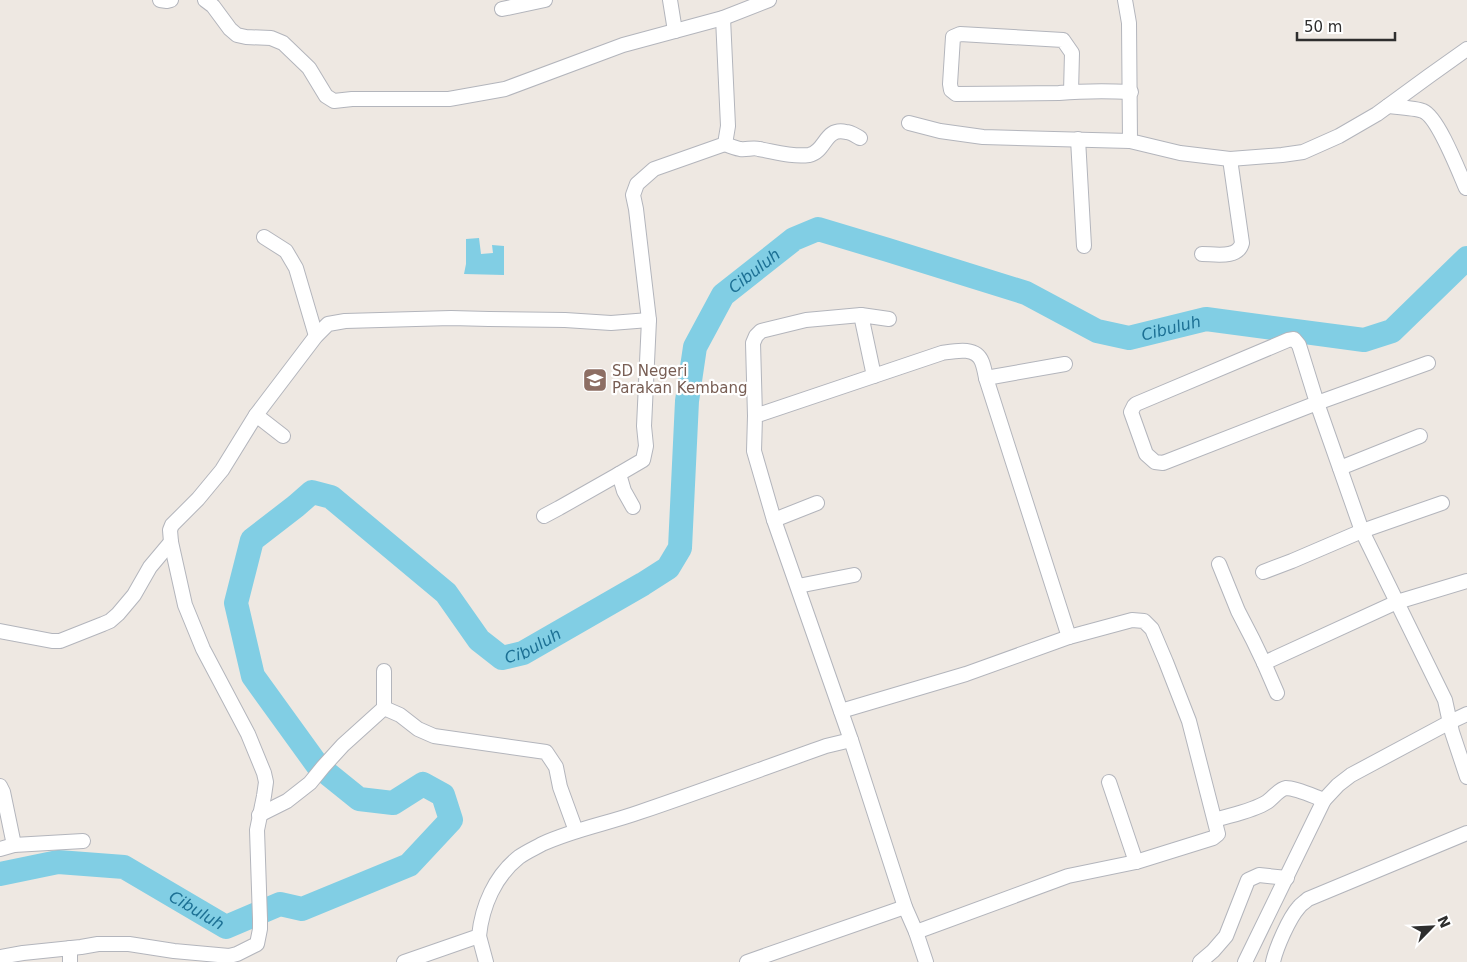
<svg xmlns="http://www.w3.org/2000/svg" width="1467" height="962" font-family="'DejaVu Sans',sans-serif">
	<style>
		.water { fill: #81cee4 }
		.lines { fill: none; stroke-linecap: round; stroke-linejoin: round }
		.river { stroke: #81cee4; stroke-width: 24 }
		.minor-casing { stroke: #b3b5bc; stroke-width: 16 }
		.minor { stroke: #fff; stroke-width: 14 }
		.labels { text-anchor: middle; stroke-width: 4.5; stroke-linejoin: round; paint-order: stroke }
		.education-label { font-size: 15px; fill: #785e54; stroke: #fff; text-anchor: start }
		.water-label { font-size: 16px; font-style: italic; fill: #1c7094; stroke: #fff }
	</style>
	<rect width="100%" height="100%" fill="#eee8e2"/>
	<path class="water" d="M479 238 481 254 493 253 492 245 504 246V275L464 274 466 264V239Z"/>
	<g class="lines">
		<path class="river" id="s1" d="M0 874 58 862 124 867 226 927 280 904 302 909 409 865 451 820 443 795 423 784 393 803 359 799 318 766 253 676 236 603 252 540 296 506 312 492 331 497 446 593 479 640 502 658 523 653 643 584 668 568 680 548 687 401 695 347 723 295 794 239 818 229 888 250 1026 293 1097 331 1129 338 1206 319 1364 340 1392 331 1467 258"/>
		<defs>
			<g id="minor">
				<path d="M160 0 167 1 171 0"/>
				<path d="M205 0 213 6 230 29 237 35 246 37 271 38 283 43 309 68 326 96 334 101 352 99H449L505 89 623 45 723 18 769 0"/>
				<path d="M670 0 675 31"/>
				<path d="M1125 0 1129 23 1130 141 1180 153 1230 159 1282 155 1303 152 1339 136 1377 114 1429 76 1467 49"/>
				<path d="M502 9 545 0"/>
				<path d="M1071 92 1072 53 1063 40 960 34 953 37 950 84 951 90 956 94 1059 93C1083 91 1107 91 1131 92"/>
				<path d="M1388 106C1397 107 1416 108 1423 111 1438 117 1459 172 1466 188"/>
				<path d="M909 123 940 131 983 137 1130 141"/>
				<path d="M1078 139 1084 246"/>
				<path d="M725 144C730 146 735 148 740 149 747 150 753 147 759 149 776 152 792 157 809 155 826 152 824 127 846 132 851 132 856 136 860 138"/>
				<path d="M264 237 286 251 296 268 316 336"/>
				<path d="M1202 254C1215 254 1238 259 1242 243L1230 159"/>
				<path d="M1428 363 1317 403 1163 463 1155 462 1146 454 1131 412 1134 406 1136 404 1288 340 1294 339 1299 345 1317 403 1362 531 1445 700 1452 732 1467 777"/>
				<path d="M874 376 861 315 889 319"/>
				<path d="M986 378 1065 364"/>
				<path d="M256 415 283 436"/>
				<path d="M755 416 753 343 756 336 761 331 806 320 861 315"/>
				<path d="M1340 468 1420 436"/>
				<path d="M633 507 624 491 619 474 643 460 646 446 644 426 649 320 636 209 633 195 637 184 654 169 725 144 728 126 723 18"/>
				<path d="M544 516 559 508 619 474"/>
				<path d="M774 520 817 503"/>
				<path d="M1219 564 1238 611 1253 640 1264 663"/>
				<path d="M1263 572 1292 561 1362 531 1442 503"/>
				<path d="M798 586 854 575"/>
				<path d="M0 631 52 641H60L103 624 110 621 118 614 134 595 150 567 171 542"/>
				<path d="M1277 693 1264 663 1397 602 1467 581"/>
				<path d="M384 708 400 715 418 729 434 736 546 752 556 767 560 787 576 831"/>
				<path d="M841 711 966 674 1069 637 1132 620 1144 621 1152 629 1166 662 1189 721 1218 834 1213 838 1136 862 1068 876 916 932"/>
				<path d="M1109 782 1136 862"/>
				<path d="M0 786 3 792 14 845"/>
				<path d="M259 815 287 801 310 783 323 767 343 745 384 708V671"/>
				<path d="M1215 820C1231 815 1253 811 1267 802 1273 798 1279 789 1286 788 1296 788 1313 796 1324 800"/>
				<path d="M0 849 14 845 83 841"/>
				<path d="M479 936 486 962"/>
				<path d="M0 957 23 953 81 947 98 944H129L174 951 229 956 237 954 257 944 260 929V919L257 830 264 796 266 782 264 773 248 734 203 649 185 605 171 542 170 530 172 525 198 499 222 470 256 415 316 336 328 324 345 321 451 318 489 319 565 320 611 323 649 320"/>
				<path d="M70 962V948"/>
				<path d="M404 962 479 936C482 906 495 876 519 857 526 852 535 848 542 844 575 829 606 824 640 812 702 791 764 768 826 746L851 740"/>
				<path d="M747 962 905 907"/>
				<path d="M926 962 916 932 905 907 851 740 774 520 754 451 755 416 942 353C955 351 976 346 982 362 984 367 985 373 986 378L1069 637"/>
				<path d="M1200 962 1213 951 1226 936 1248 880 1259 875 1287 878"/>
				<path d="M1245 962 1324 800 1338 785 1351 775 1450 722 1467 714"/>
				<path d="M1273 962C1276 948 1289 918 1299 907 1301 904 1305 902 1308 899L1467 833"/>
			</g>
		</defs>
		<use href="#minor" class="minor-casing"/>
		<use href="#minor" class="minor"/>
	</g>
	<defs>
		<symbol id="school-square" viewBox="-11 -11 22 22"><rect x="-9" y="-9" width="18" height="18" rx="4" fill="#8d6e63" stroke="#fff"/><path d="M0-5L7-2L0 1L-7-2ZM-4 1L0 2.5L4 1V4Q0 6-4 4Z" fill="#fff"/></symbol>
	</defs>
	<g fill-rule="evenodd">
		<use href="#school-square" x="581" y="366" width="28" height="28"/>
	</g>
	<g class="labels">
		<g class="education-label">
			<text x="612" y="376">SD Negeri<tspan x="612" dy="17">Parakan Kembang</tspan></text>
		</g>
		<g class="water-label">
			<text dy="6" stroke="none"><textPath href="#s1" startOffset="1771">Cibuluh</textPath></text>
			<text dy="6" stroke="none"><textPath href="#s1" startOffset="2222">Cibuluh</textPath></text>
			<text dy="6" stroke="none"><textPath href="#s1" startOffset="1291">Cibuluh</textPath></text>
			<text dy="6" stroke="none"><textPath href="#s1" startOffset="210">Cibuluh</textPath></text>
		</g>
	</g>
	<g transform="translate(1432 927) rotate(66)" stroke="#ffffff" stroke-width="4" paint-order="stroke">
	<path d="M0-4L9 19L0 12L-9 19Z" fill="#2e2e2e"/>
	<text y="-8" font-size="14" font-weight="bold" text-anchor="middle" fill="#2e2e2e">N</text>
	</g>
	<path d="M1297 32v8h98v-8" fill="none" stroke="#2e2e2e" stroke-width="2.5"/>
	<text x="1304" y="32" font-size="15" fill="#2e2e2e" stroke="#ffffff" stroke-width="4" paint-order="stroke">50 m</text>
</svg>
